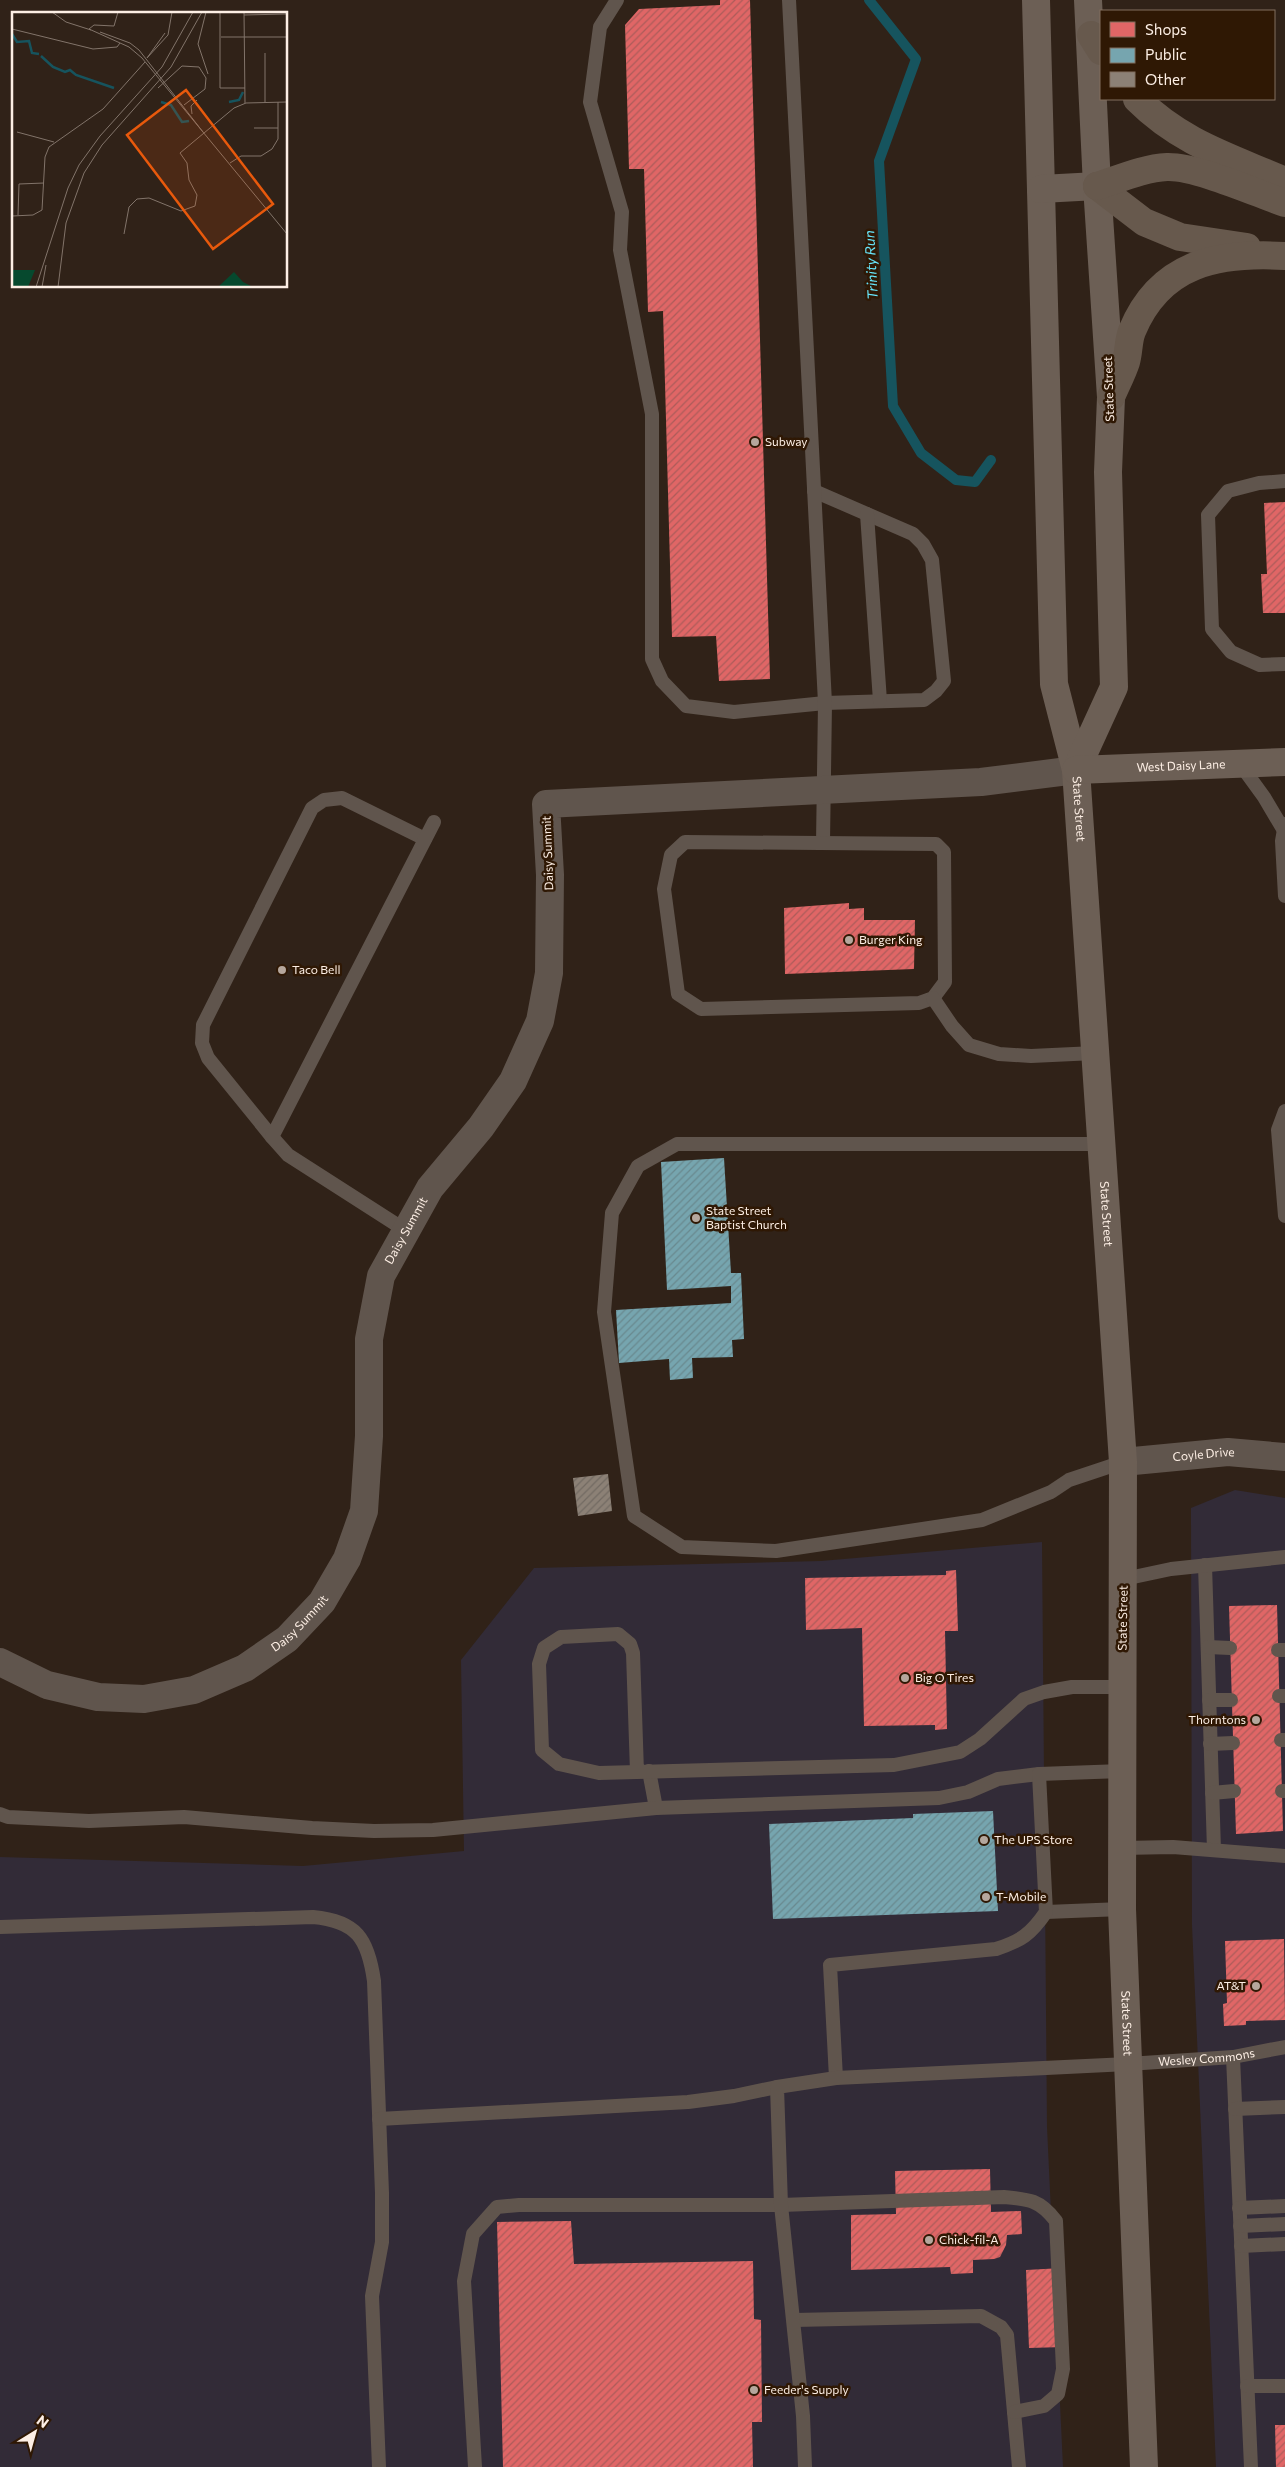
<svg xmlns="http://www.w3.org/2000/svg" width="1285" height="2467" font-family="Commissioner,sans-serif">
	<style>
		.commercial { fill: #322b37 }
		.shops { fill: url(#shops-hatch) }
		.public { fill: url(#public-hatch) }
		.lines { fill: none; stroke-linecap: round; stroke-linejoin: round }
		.stream { stroke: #16545e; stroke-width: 10 }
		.building { fill: url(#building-hatch) }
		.lane { stroke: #60554d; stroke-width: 14 }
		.street { stroke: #60554d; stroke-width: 28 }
		.secondary { stroke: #6c5f55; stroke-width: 28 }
		.highway { stroke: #67594d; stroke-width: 28 }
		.poi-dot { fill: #b5a79d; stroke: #2f1804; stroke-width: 2 }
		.labels { text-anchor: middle; stroke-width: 5; stroke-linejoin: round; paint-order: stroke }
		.street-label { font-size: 12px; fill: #fdefe5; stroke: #2f1804 }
		.poi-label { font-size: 12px; fill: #fdefe5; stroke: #2f1804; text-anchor: start }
		.water-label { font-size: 14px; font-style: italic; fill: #67e4fa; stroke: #2f1804 }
		.inset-river { fill: none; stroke: #16545e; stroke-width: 2.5 }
		.inset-road { fill: none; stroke: #82746a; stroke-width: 1 }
		.view { fill: #e8590c; fill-opacity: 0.15; stroke: #e8590c; stroke-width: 2.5 }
		.inset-edge { fill: none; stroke: #fdefe5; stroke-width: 2.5 }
	</style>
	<defs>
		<pattern id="shops-hatch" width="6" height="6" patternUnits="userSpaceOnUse" patternTransform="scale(1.25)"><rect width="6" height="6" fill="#e06666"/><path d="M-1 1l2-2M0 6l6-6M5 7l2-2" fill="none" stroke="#ac5c5a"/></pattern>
		<pattern id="public-hatch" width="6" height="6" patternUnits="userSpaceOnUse" patternTransform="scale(1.25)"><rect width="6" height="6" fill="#76a5af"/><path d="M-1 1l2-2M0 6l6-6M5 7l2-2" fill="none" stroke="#69898f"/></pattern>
		<pattern id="building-hatch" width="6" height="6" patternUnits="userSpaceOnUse" patternTransform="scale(1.25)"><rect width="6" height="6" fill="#8c8176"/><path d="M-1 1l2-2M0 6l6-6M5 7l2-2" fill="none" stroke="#726a62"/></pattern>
	</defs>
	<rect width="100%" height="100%" fill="#302218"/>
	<g class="commercial">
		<path d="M1235 1490 1285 1498V2467H1216L1192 1925 1191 1508Z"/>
		<path d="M1042 1542 1047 2127 1063 2467H0V1857L303 1866 464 1851 461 1660 534 1568 821 1561Z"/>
	</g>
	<g class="shops">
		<path d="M720 0H750L770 679 719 681 716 636 672 637 663 311 648 312 644 169H629L625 25 639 9 720 5Z"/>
		<path d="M1285 502V613H1263L1261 574H1267L1264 503Z"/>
		<path d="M849 903V909L864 908V920H915L914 969 785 974 784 908Z"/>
		<path d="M956 1570 958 1631H945L947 1729 935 1730V1725L864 1726 862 1628 806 1630 805 1578 946 1575V1571Z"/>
		<path d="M1277 1605 1283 1831 1236 1834 1229 1606Z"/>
		<path d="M1284 1939 1285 2020 1246 2021V2025L1224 2026 1223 2004 1227 2003 1225 1941Z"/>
		<path d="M990 2169 991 2212 1021 2211 1022 2234 1007 2235 1006 2245 1000 2257 994 2259 973 2260V2273L951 2274 950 2267 851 2270V2215L896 2214 895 2171Z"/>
		<path d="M571 2221 574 2264 753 2261 754 2319 761 2320 762 2422H752L753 2467H503L497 2222Z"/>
		<path d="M1062 2268 1064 2347 1029 2348 1026 2270Z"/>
		<path d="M1275 2425H1285V2467H1276Z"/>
	</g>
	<g class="public">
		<path d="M724 1158 731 1273H741L744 1339 732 1340 733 1357 692 1358 693 1378 670 1380 669 1359 619 1363 616 1310 731 1303V1286L667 1290 661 1162Z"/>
		<path d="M993 1811 998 1911 773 1919 769 1824 913 1818V1814Z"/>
	</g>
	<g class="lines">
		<path class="stream" d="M869 0 916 59 879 161 893 406 921 453 956 480 975 482 991 460"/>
	</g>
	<path class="building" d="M608 1474 612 1511 578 1516 573 1478Z"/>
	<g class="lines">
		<g class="lane">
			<path d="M617 0 600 27 590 102 622 212 620 250 652 414V659L662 681 686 706 734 712 825 703 924 700 936 691 944 681 932 560 923 544 913 534 814 491"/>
			<path d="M789 0 825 703 823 843"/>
			<path d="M1285 481 1259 483 1228 491 1208 515 1212 629 1231 652 1260 665 1285 664"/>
			<path d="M867 514 880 701"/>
			<path d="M1240 764 1264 797 1283 829"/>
			<path d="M1285 824 1282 841 1285 896"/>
			<path d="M685 842 936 844 944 852 945 982 933 998 919 1003 701 1009 678 994 664 889 671 855Z"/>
			<path d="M933 998 952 1026 969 1045 999 1054 1031 1056 1095 1053"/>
			<path d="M1285 1111 1278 1130 1285 1216"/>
			<path d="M272 1137 208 1058 202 1043 203 1025 312 808 324 800 342 798 425 839"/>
			<path d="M1101 1144H677L638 1166 612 1213 604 1312 634 1516 682 1547 776 1551 982 1520 1051 1492 1069 1480 1123 1462"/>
			<path d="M405 1230 288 1155 272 1137 434 822"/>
			<path d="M1205 1565 1214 1850"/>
			<path d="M1124 1579 1171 1569 1285 1557"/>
			<path d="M1208 1647 1230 1648"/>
			<path d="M1278 1650H1285"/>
			<path d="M1279 1696H1285"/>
			<path d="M1209 1700H1231"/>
			<path d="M1281 1740H1285"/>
			<path d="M1210 1744 1233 1743"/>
			<path d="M649 1771 656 1808"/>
			<path d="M637 1772 633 1653 630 1644 618 1634 561 1637 544 1648 539 1664 542 1750 559 1764 599 1773 637 1772 894 1765 960 1752 980 1739 1024 1699 1044 1692 1072 1687H1122"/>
			<path d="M1282 1791H1285"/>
			<path d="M1212 1793 1234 1791"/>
			<path d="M0 1814 8 1817 89 1821 184 1817 312 1828 374 1831 433 1830 656 1808 939 1798 968 1792 998 1779 1039 1774"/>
			<path d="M1122 1848 1173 1847 1285 1856"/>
			<path d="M1046 1912 1122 1909"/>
			<path d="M0 1927 313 1917C357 1921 368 1939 374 1981L382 2193V2242L372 2296 379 2467"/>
			<path d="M1233 2057 1251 2467"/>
			<path d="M836 2078 830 1965 996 1949C1021 1941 1031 1934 1046 1912L1039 1774 1122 1771"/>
			<path d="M1235 2109 1285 2107"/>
			<path d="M379 2119 688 2102 734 2096 777 2087"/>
			<path d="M1239 2208 1285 2206"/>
			<path d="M1240 2226 1285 2224"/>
			<path d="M1241 2246 1285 2244"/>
			<path d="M794 2320 981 2316 1001 2327 1007 2335 1019 2467"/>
			<path d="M1247 2386H1285"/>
			<path d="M475 2467 464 2281 473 2234 497 2207 519 2205H781L1004 2197C1029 2199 1040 2200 1056 2221L1063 2369 1058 2394 1044 2406 1014 2412"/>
			<path id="s1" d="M805 2467 803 2416 781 2205 777 2087 836 2078 1128 2064 1233 2057 1285 2047"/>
		</g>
		<g class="street">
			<path id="s2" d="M1123 1462 1228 1452 1285 1457"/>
			<path id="s3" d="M0 1662 47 1685 98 1697 144 1699 194 1690 245 1668 287 1639 322 1602 347 1559 364 1511 369 1436V1339L381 1276 430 1188 481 1127 513 1081 540 1021 549 973 550 875 546 804 981 782 1076 770"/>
		</g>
		<g class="secondary">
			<path id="s4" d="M1036 0 1054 684 1076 770 1123 1462 1122 1909 1144 2467"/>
			<path d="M1041 189 1097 186"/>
			<path d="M1076 770 1114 687 1108 472 1111 397 1097 186 1088 0"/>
			<path id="s5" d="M1076 770 1285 762"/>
		</g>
		<g class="highway">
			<path d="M1091 35 1101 51"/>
			<path d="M1137 99C1181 143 1230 157 1285 181"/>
			<path d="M1097 186 1144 222 1180 237 1247 247"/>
			<path d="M1097 186C1119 179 1144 168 1167 167 1196 166 1256 193 1285 203"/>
			<path d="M1111 397C1116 385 1122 374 1126 362 1129 352 1128 341 1132 331 1160 263 1218 252 1285 256"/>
		</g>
	</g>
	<g class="poi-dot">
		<circle cx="755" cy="442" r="5"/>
		<circle cx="849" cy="940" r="5"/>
		<circle cx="282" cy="970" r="5"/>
		<circle cx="696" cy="1218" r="5"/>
		<circle cx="905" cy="1678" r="5"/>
		<circle cx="1256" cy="1720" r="5"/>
		<circle cx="984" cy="1840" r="5"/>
		<circle cx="986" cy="1897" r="5"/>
		<circle cx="1256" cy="1986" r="5"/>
		<circle cx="929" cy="2240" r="5"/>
		<circle cx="754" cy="2390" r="5"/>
	</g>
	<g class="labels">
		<g class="street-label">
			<text transform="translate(1109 389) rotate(-92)" y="4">State Street</text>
			<text dy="4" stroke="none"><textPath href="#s5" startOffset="105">West Daisy Lane</textPath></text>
			<text dy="4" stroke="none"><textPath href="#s4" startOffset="812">State Street</textPath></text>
			<text transform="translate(548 853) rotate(-92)" y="4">Daisy Summit</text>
			<text dy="4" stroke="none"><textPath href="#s4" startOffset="1218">State Street</textPath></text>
			<text dy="4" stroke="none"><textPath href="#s3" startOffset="748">Daisy Summit</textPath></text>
			<text dy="4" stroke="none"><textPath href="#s2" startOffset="81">Coyle Drive</textPath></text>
			<text transform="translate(1123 1618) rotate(-89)" y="4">State Street</text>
			<text dy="4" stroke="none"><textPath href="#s3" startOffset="328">Daisy Summit</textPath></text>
			<text dy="4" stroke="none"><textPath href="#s4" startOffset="2028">State Street</textPath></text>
			<text dy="4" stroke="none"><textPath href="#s1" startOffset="812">Wesley Commons</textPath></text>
		</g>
		<g class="poi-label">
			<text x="765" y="446">Subway</text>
			<text x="859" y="944">Burger King</text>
			<text x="292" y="974">Taco Bell</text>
			<text x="706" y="1215">State Street<tspan x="706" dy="14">Baptist Church</tspan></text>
			<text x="915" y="1682">Big O Tires</text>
			<text x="1246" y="1724" text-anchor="end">Thorntons</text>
			<text x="994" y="1844">The UPS Store</text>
			<text x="996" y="1901">T-Mobile</text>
			<text x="1246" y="1990" text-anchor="end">AT&amp;T</text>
			<text x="939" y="2244">Chick-fil-A</text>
			<text x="764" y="2394">Feeder's Supply</text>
		</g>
		<g class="water-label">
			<text transform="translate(871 265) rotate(-93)" y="5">Trinity Run</text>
		</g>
	</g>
	<g transform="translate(12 12)">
		<rect width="275" height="275" fill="#302218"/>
		<path d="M0 258H23L16 275H0ZM222 260 231 270 241 275H206Z" fill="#06492e"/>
		<path class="inset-river" d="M0 22 5 30 17 29 20 41 27 42M29 44 41 55 53 60 58 58 64 63 102 76M149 90 159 93 170 110 177 109M217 90 227 88 231 80"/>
		<path class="inset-road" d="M40 0 54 10 79 18M194 0 186 32 196 62M208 0V76H233M232 0 233 91M232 3 275 2M0 17 81 37 105 35 108 31M77 17 82 13 102 14 106 0M77 17 117 35 130 46 275 222M88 20 118 31 127 38 191 120M209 25H275M253 41V90M135 46 156 23 160 0M135 46 153 21M146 76 170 54 187 55 194 66 193 77 172 93M180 102 179 94 185 88M242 116H266M5 120 42 130M218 151 229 144H249L260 137 266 127V90M6 203 7 172 32 171M0 204 21 203 30 198 33 145 37 135 91 97 133 50M112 222 117 195 125 187 137 186 169 199 183 194 185 183 177 168 175 151 168 141 222 96 234 91 275 90M24 275 56 176 67 153 88 124 150 55 181 0M30 275 34 253M46 275 54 211 72 161 90 133 159 55 190 0"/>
		<path class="view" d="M174 78 261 192 201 237 115 123Z"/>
		<rect width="275" height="275" class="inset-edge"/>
	</g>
	<rect x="1100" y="10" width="175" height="90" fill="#2f1804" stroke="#816e5e"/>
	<rect x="1110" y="22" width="25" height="15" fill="#e06666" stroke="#816e5e"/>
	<text x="1145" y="35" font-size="15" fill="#fdefe5">Shops</text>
	<rect x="1110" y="48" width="25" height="15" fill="#76a5af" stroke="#816e5e"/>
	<text x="1145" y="60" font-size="15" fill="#fdefe5">Public</text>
	<rect x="1110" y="72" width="25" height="15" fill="#8c8176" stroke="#816e5e"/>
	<text x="1145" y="85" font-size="15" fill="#fdefe5">Other</text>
	<g transform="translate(35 2432) rotate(37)" stroke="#2f1804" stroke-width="4" paint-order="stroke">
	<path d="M0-4L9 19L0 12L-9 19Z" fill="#fdefe5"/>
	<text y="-8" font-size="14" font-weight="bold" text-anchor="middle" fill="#fdefe5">N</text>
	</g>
</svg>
